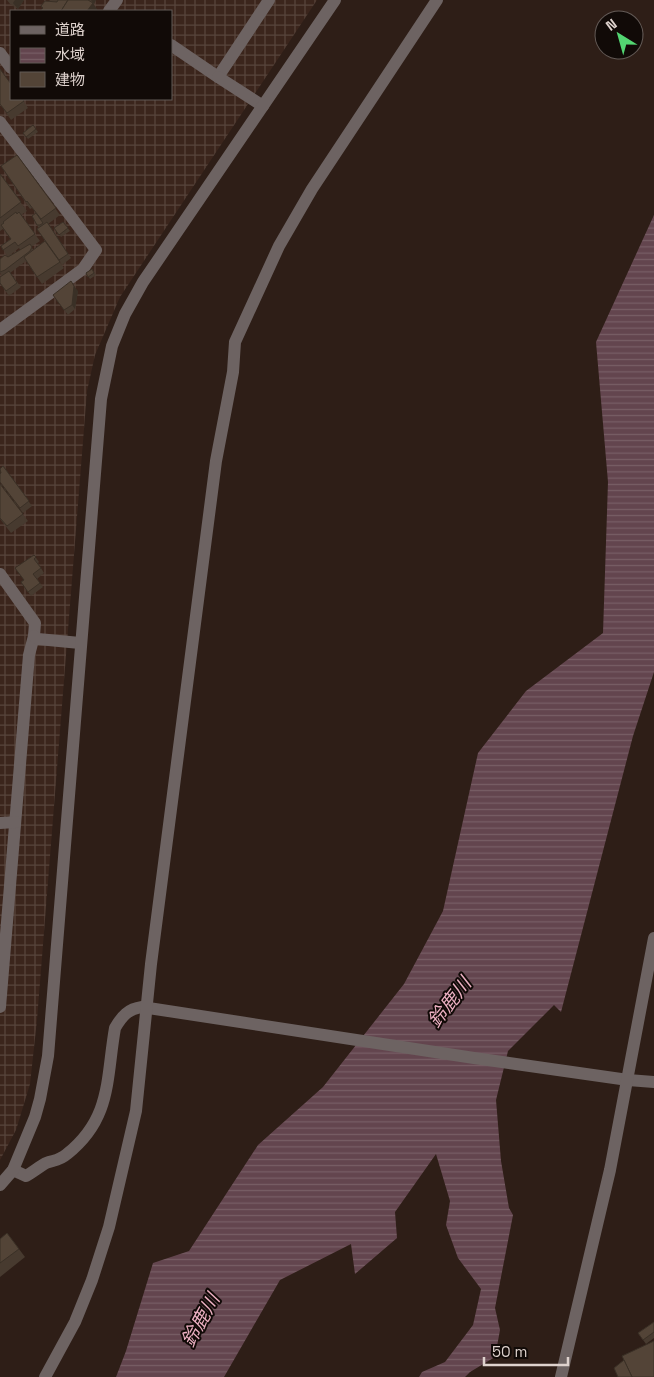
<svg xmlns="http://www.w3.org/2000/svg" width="654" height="1377" font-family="'Space Grotesk','Noto Sans JP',sans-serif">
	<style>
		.industrial { fill: url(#industrial-grid); fill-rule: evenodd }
		.water { fill: url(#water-rules) }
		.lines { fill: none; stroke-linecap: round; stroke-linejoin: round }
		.minor { stroke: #6d6362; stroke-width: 12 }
		.wall { fill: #473a2f }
		.shaded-wall { fill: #3a3026 }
		.building { fill: #534437; stroke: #3a3026 }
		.labels { text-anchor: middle; stroke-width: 4; stroke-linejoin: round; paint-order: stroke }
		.water-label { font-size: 19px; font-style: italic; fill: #ecb0c2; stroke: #110a07 }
	</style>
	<defs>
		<pattern id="industrial-grid" width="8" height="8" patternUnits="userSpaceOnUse" patternTransform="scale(1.25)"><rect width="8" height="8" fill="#3b251c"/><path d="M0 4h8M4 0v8" fill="none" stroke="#57443c"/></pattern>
		<pattern id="water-rules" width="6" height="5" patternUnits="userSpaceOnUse" patternTransform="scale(1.25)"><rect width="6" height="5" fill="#63454e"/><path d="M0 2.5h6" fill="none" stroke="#795f66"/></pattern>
	</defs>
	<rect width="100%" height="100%" fill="#2e1e17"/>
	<path class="industrial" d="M0 0H317L120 297 95 355 87 391 37 1020 30 1084 16 1130 0 1160ZM11 11H171V99H11Z"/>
	<path class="water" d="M654 215V672L633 736 561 1012 554 1005 508 1051 496 1100 501 1161 509 1208 513 1215 495 1308 500 1330 495 1357 470 1372 465 1377H419L422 1372 445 1362 473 1325 481 1289 458 1258 446 1225 450 1201 436 1154 395 1212 397 1238 355 1274 351 1244 280 1280 224 1377H116L126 1351 153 1263 189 1251 258 1145 323 1087 404 984 443 911 478 753 526 691 603 633 608 482 596 342Z"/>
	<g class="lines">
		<g class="minor">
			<path d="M109 11 117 0"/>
			<path d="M171 45 218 77 269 0"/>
			<path d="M0 53 11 68"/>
			<path d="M218 77 263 106"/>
			<path d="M0 122 96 250 83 269 0 330"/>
			<path d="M0 574 35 623 34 636 29 655 0 1007"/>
			<path d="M34 636 38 639 80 643"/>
			<path d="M0 823 15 822"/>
			<path d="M13 1170 26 1176C33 1172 39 1167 46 1163 54 1160 59 1161 67 1154 112 1118 106 1079 115 1028 122 1016 128 1009 142 1007L474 1058 628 1080 654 1082"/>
			<path d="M0 1185 13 1170 35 1117 40 1099 48 1056 101 399 112 346 125 314 143 282 335 0"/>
			<path d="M45 1377 75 1322 92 1280 109 1227 136 1111 151 964 216 461 233 372 235 342 279 246 312 189 437 0"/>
			<path d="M561 1377 610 1170 654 938"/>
		</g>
	</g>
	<g class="wall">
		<path d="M7 0H24L18 9 10 4Z"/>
		<path d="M49 0H96L94 4H93L98 11 42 8 41 6 50 1Z"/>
		<path d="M22 99 28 108 11 120 0 104Z"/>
		<path d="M33 125 38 132 28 139 23 133Z"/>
		<path d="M17 155 60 215 48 224 71 258 62 265 37 229 39 227H38L37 225 36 213 32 208 30 209 1 166Z"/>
		<path d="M0 174 27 211 21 215 40 241 31 247 34 250 45 241 64 268 42 284 26 261 10 273 21 287 9 296 0 283 2 276 0 273V259L8 257 20 250 19 248 8 257 1 246 11 239 3 229 0 231Z"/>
		<path d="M63 222 70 231 61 237 54 228Z"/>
		<path d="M92 269 96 275 90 279 86 273Z"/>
		<path d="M78 291 75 309 68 315 53 295Z"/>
		<path d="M3 466 32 506 23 513 0 482Z"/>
		<path d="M0 484 28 521 11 533 0 519Z"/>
		<path d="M34 555 39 562 38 563 44 573 37 579 43 587 31 596 21 582 24 580Z"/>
		<path d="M0 1239 19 1249 25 1257 0 1277Z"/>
		<path d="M654 1322V1338L646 1344 638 1333Z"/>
	</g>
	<g class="shaded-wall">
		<path d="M15 0H24L18 9 13 3Z"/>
		<path d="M91 0H96L94 4Z"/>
		<path d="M93 3 98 11H87Z"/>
		<path d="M74 286 78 291 75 309 72 305Z"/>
	</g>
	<g class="building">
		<path d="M58 0H68L61 11H40L43 8 41 6 45 1 57 2Z"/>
		<path d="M68 0H88L93 3 87 11H61Z"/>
		<path d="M0 69 11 84V99H22L24 101 7 113 0 104Z"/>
		<path d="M33 125 36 129 26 137 23 133Z"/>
		<path d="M17 155 56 208 41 219 27 201 26 202 1 166Z"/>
		<path d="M0 174 21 202 0 218Z"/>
		<path d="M16 212 17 214 19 212 35 234 18 246 15 242 3 250 1 246 11 239 1 225 4 223 3 222Z"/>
		<path d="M36 213 43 223 40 225H37L32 216Z"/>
		<path d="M47 222 68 254 59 260 37 229Z"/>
		<path d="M63 222 68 228 59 235 54 228Z"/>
		<path d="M45 241 60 262 37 277 24 257Z"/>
		<path d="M30 244 32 247 30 251 5 270 0 272V259L5 255 8 257Z"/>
		<path d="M92 269 94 273 88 277 86 273Z"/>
		<path d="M9 271 17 283 6 291 0 283V277Z"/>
		<path d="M71 281 74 286 72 305 64 310 53 295Z"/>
		<path d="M3 466 29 501 20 508 0 482V474L1 473 0 469Z"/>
		<path d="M0 484 23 514 7 526 0 518Z"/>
		<path d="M34 555 36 557 34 559 41 568 33 574 40 583 28 592 21 582 24 580 15 568Z"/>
		<path d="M7 1233 19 1249 0 1263V1239Z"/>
		<path d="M654 1322V1332L643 1340 638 1333Z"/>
		<path d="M654 1341V1377H632L622 1356Z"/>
		<path d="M624 1360 632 1377H618L614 1368Z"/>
	</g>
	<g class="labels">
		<g class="water-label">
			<text transform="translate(449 1002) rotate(-52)" y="7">鈴鹿川</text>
			<text transform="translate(200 1320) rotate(-61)" y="7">鈴鹿川</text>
		</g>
	</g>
	<rect x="10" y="10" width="162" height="90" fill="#110a07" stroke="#635a56"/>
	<rect x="20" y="26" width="25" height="8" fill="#6d6362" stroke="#635a56"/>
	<text x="55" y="35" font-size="15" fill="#ded2cd">道路</text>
	<rect x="20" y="48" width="25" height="15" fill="url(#water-rules)" stroke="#635a56"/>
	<text x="55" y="60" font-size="15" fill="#ded2cd">水域</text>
	<rect x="20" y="72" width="25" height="15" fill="#534437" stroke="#635a56"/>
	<text x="55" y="85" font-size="15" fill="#ded2cd">建物</text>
	<g transform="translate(619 35) rotate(323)"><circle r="24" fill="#110a07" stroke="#635a56"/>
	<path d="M0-4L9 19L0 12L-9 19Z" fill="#53d672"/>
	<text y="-8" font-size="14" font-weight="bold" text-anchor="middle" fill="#ded2cd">N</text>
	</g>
	<path d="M484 1357v8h84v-8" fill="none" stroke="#ded2cd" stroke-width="2.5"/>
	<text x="492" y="1357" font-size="15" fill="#ded2cd" stroke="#110a07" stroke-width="4" paint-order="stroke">50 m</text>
</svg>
